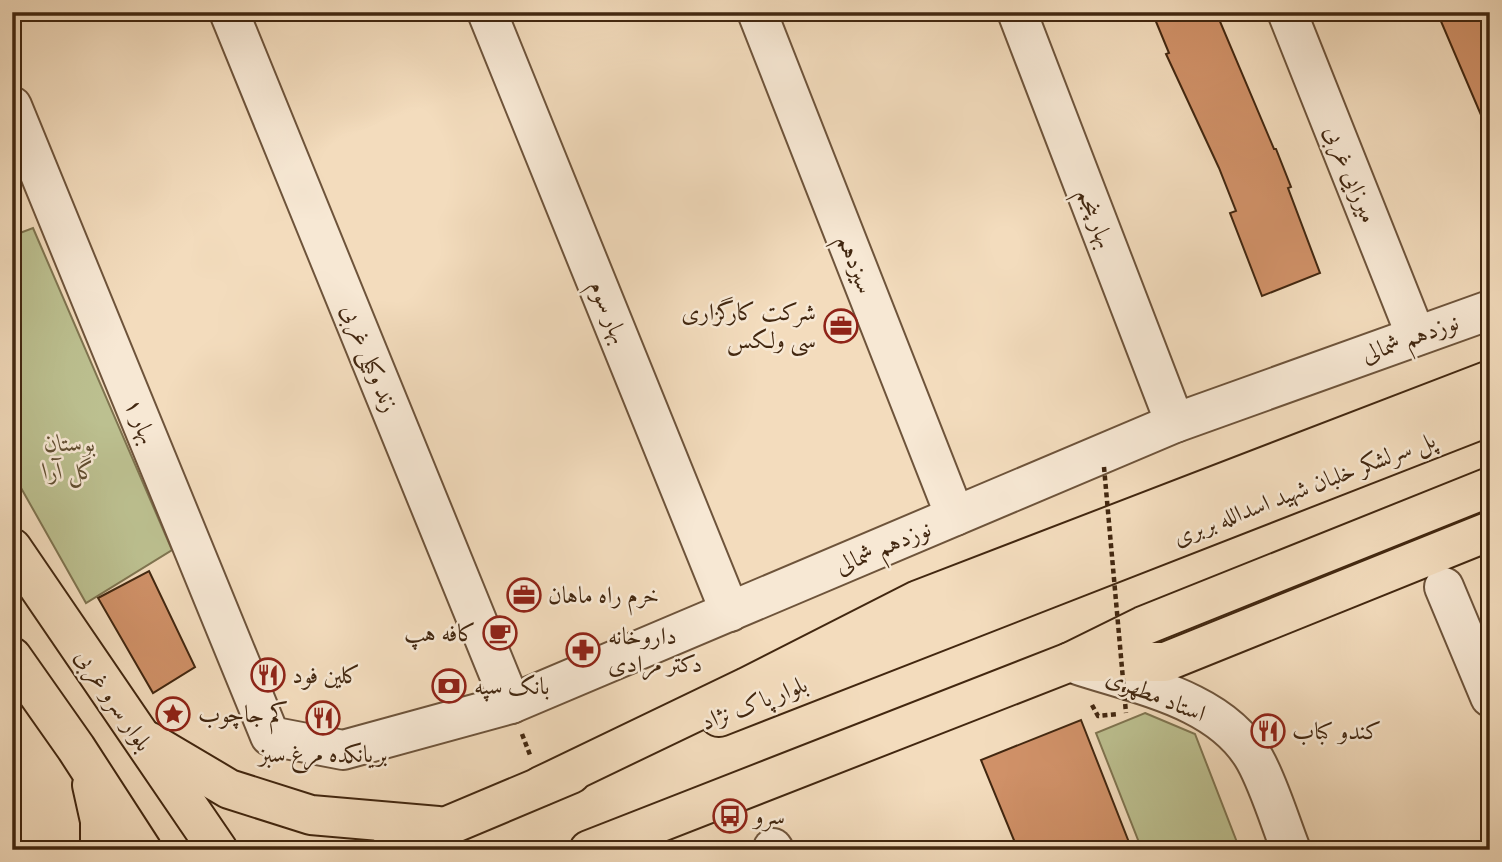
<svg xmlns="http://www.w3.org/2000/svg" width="1502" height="862" font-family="'Gentium Book Plus',Amiri,serif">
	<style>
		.green { fill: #bcc090; stroke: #7f7450; stroke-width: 2 }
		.building { fill: #d09168; stroke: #422710; stroke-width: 2 }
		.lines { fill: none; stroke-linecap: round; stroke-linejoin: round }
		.minor-casing { stroke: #6e543b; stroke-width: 42 }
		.major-casing { stroke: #422710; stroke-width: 42 }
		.highway-casing { stroke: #422710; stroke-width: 42 }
		.path { stroke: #422710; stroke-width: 4.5; stroke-dasharray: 5 3.5; stroke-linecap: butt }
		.minor { stroke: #f7e8d4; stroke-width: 38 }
		.major { stroke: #f3dcbd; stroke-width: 38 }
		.highway { stroke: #f3dcbd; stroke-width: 38 }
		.path-bridge { stroke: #422710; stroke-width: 4.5; stroke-dasharray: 5 3.5; stroke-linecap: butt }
		.labels { text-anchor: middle; stroke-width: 5; stroke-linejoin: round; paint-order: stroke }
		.street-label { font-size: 24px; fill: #422710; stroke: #f7e8d4 }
		.poi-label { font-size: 24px; fill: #422710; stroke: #f7e8d4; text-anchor: start }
		.park-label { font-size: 24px; font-style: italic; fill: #604d30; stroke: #f7e8d4 }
	</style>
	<rect width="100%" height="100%" fill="#f3dcbd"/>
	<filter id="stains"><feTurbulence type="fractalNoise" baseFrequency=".00286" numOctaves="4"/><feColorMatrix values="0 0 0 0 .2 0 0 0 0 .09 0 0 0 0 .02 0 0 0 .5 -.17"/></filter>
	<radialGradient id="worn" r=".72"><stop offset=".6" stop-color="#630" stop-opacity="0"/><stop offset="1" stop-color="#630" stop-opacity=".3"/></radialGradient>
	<g class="green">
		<path d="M33 228 172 550 86 603 12 472V236Z"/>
		<path d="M1145 713 1195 734 1240 850H1142L1096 733Z"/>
	</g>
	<g class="building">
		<path d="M1152 12H1216L1274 149H1276L1291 187 1288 188 1320 273 1262 296 1230 213 1236 211 1219 168 1166 54 1169 53Z"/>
		<path d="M1437 12H1490V136Z"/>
		<path d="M149 571 195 667 153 693 98 598Z"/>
		<path d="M1081 720 1132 850H1018L981 760Z"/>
	</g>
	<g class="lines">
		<defs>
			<g id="minor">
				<path d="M229 12 511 704"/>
				<path d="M487 12 730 612"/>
				<path d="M757 12 955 516"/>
				<path d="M1017 12 1175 423"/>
				<path d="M1287 12 1416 336"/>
				<path d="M12 106 270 736 343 750 511 704 1175 423 1490 310"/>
				<path d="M1444 587 1490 697"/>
				<path d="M1078 665C1138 685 1221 699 1255 760 1269 785 1280 822 1291 850"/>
				<path d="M773 848 774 850"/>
			</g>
			<g id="major">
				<path d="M12 548 218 850"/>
				<path d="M12 657 76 748 142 850"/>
				<path d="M719 717 1490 416"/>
				<path d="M148 741 229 789 311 815 438 826"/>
				<path d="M92 785 100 821V850"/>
				<path d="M390 850 571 774"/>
				<path d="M589 850 1070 662 1143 626 1490 487"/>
			</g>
			<g id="highway">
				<path d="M1070 662H1165L1490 531"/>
				<path d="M541 786 747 687 918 600 1490 380"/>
			</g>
		</defs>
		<use href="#minor" class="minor-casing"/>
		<use href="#major" class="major-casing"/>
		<use href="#highway" class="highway-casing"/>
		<g class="path">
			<path d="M1092 705 1098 716 1118 714"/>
			<path d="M522 734 530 755"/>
		</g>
		<use href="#minor" class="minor"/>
		<use href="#major" class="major"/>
		<use href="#highway" class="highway"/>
		<path class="path-bridge" d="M1104 467 1126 713"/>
	</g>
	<defs>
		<symbol id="office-ring" viewBox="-11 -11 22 22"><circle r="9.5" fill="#f7e8d4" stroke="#8f2418" stroke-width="1.5"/><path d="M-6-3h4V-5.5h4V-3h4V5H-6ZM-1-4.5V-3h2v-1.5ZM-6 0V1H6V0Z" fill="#8f2418"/></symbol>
		<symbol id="cafe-ring" viewBox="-11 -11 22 22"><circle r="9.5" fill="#f7e8d4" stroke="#8f2418" stroke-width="1.5"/><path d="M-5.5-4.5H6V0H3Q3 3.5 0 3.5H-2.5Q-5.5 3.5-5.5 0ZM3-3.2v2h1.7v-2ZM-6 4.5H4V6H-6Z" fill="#8f2418"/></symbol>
		<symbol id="pharmacy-ring" viewBox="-11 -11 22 22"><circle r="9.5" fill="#f7e8d4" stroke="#8f2418" stroke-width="1.5"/><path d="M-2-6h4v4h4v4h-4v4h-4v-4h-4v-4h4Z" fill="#8f2418"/></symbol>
		<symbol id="restaurant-ring" viewBox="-11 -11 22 22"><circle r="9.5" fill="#f7e8d4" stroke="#8f2418" stroke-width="1.5"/><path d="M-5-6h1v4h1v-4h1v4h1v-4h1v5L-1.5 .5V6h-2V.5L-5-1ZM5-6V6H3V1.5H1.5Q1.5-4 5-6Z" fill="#8f2418"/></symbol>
		<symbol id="bank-ring" viewBox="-11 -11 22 22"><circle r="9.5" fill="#f7e8d4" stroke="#8f2418" stroke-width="1.5"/><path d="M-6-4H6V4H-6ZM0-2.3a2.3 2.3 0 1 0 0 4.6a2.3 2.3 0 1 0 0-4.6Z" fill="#8f2418"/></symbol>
		<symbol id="sight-ring" viewBox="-11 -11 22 22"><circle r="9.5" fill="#f7e8d4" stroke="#8f2418" stroke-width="1.5"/><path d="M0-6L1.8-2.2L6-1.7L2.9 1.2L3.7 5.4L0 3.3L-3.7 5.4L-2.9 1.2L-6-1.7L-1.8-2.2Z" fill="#8f2418"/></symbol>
		<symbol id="bus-ring" viewBox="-11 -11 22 22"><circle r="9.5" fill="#f7e8d4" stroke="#8f2418" stroke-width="1.5"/><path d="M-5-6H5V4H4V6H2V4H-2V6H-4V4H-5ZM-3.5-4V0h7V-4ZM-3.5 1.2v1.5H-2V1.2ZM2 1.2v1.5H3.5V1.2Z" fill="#8f2418"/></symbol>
	</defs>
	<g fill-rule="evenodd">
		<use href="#office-ring" x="822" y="307" width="38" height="38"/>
		<use href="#office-ring" x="505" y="576" width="38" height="38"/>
		<use href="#cafe-ring" x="481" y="614" width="38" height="38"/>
		<use href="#pharmacy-ring" x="564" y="631" width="38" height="38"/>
		<use href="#restaurant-ring" x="249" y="656" width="38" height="38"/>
		<use href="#bank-ring" x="430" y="667" width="38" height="38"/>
		<use href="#sight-ring" x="154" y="695" width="38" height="38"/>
		<use href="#restaurant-ring" x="304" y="699" width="38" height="38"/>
		<use href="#restaurant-ring" x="1249" y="712" width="38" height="38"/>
		<use href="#bus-ring" x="711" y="797" width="38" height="38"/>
	</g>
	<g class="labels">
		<g class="street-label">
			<text transform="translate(1351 174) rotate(68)" y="8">میرزایی غربی</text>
			<text transform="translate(1096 218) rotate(69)" y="8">بهار پنجم</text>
			<text transform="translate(856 264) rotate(69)" y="8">سیزدهم</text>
			<text transform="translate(609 312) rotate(68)" y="8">بهار سوم</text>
			<text transform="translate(1410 338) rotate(-20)" y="8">نوزدهم شمالی</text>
			<text transform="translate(370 358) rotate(68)" y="8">زند وکیلی غربی</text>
			<text transform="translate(141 421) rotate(68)" y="8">بهار ۱</text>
			<text transform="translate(1304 488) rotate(-21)" y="8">پل سرلشکر خلبان شهید اسدالله بربری</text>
			<text transform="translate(883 547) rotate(-23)" y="8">نوزدهم شمالی</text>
			<text transform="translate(1156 695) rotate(22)" y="8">استاد مطهری</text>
			<text transform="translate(114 700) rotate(56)" y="8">بلوار سرو غربی</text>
			<text transform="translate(754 703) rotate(-21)" y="8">بلوار پاک نژاد</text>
		</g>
		<g class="poi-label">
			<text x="816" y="320" text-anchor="end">شرکت کارگزاری<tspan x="816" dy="28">سی ولکس</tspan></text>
			<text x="548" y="603">خرم راه ماهان</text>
			<text x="476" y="641" text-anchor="end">کافه هپ</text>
			<text x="608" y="644">داروخانه<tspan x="608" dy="28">دکتر مرادی</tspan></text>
			<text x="292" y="683">کلین فود</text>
			<text x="474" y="694">بانک سپه</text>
			<text x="198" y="722">کم جاچوب</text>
			<text x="1292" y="739">کندو کباب</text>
			<text x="323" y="762" text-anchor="middle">بریانکده مرغ سبز</text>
			<text x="754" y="824">سرو</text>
		</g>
		<g class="park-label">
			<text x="70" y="451">بوستان<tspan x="70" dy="28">گل‌ آرا</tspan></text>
		</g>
	</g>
	<rect width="1502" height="862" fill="none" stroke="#f3dcbd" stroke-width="42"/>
	<rect x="14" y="14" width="1474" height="834" fill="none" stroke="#422710" stroke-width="3.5"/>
	<rect x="21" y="21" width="1460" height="820" fill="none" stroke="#422710" stroke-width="2"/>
	<rect width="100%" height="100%" filter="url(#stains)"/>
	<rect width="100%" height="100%" fill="url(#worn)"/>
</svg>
